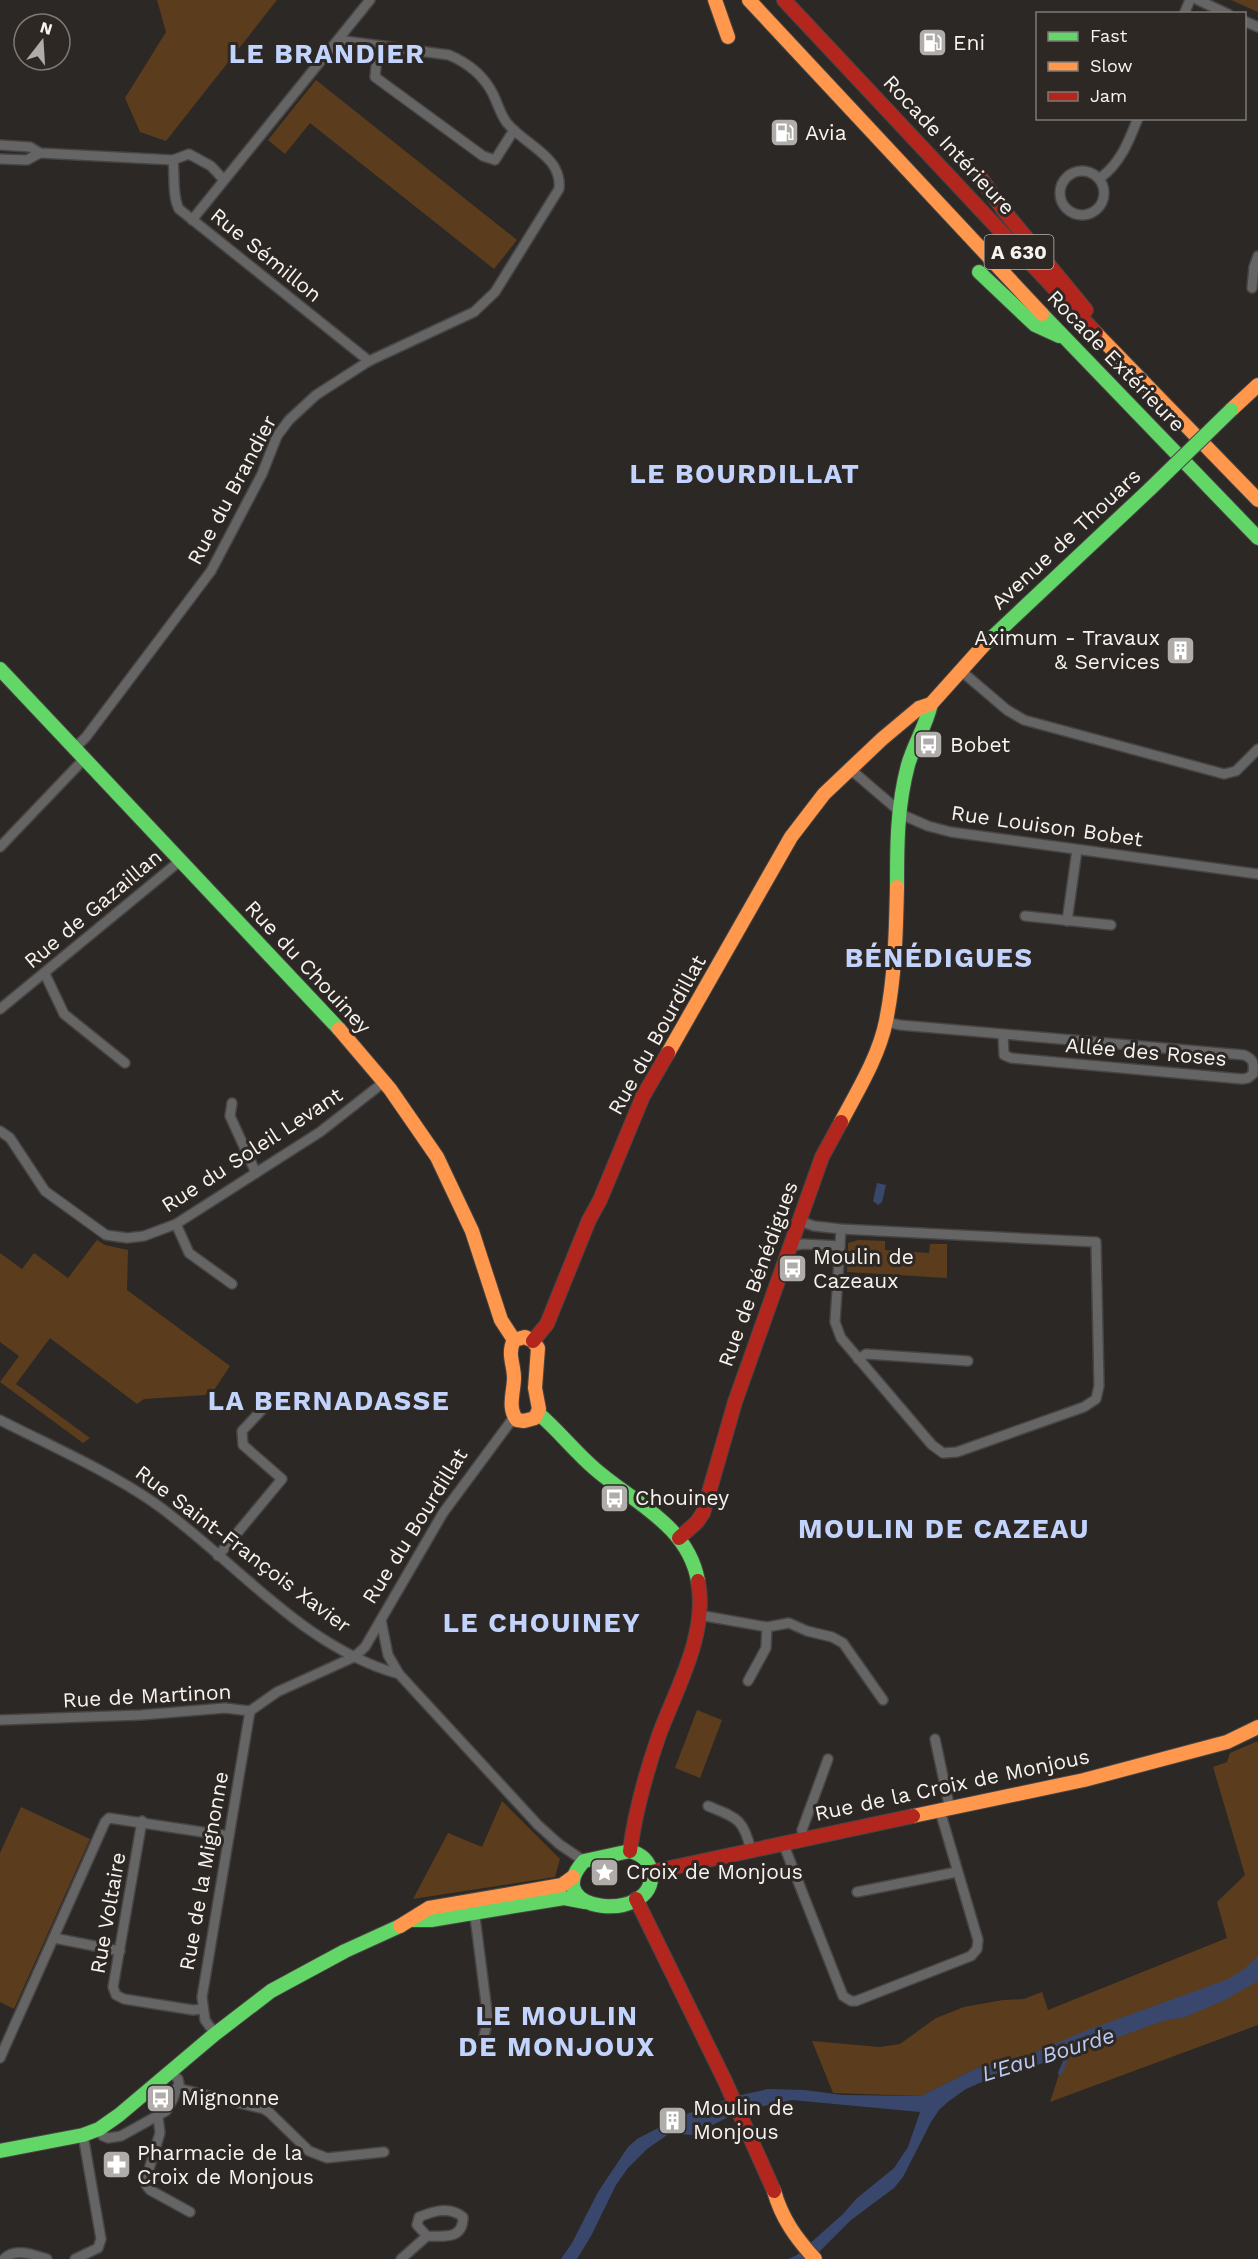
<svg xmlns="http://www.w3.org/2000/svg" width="1258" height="2259" font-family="'Work Sans',sans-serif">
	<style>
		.green { fill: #5b3d1d }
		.water { fill: #39476d }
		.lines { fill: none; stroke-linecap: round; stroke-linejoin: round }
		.stream { stroke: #39476d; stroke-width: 4 }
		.street-casing { stroke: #474443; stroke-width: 12 }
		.fast-casing { stroke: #474443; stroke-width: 16 }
		.slow-casing { stroke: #474443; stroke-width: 16 }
		.jam-casing { stroke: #474443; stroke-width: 16 }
		.street { stroke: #656566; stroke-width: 9 }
		.fast { stroke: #63d668; stroke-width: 14 }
		.slow { stroke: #ff974d; stroke-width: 14 }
		.jam { stroke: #b3261e; stroke-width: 14 }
		.fast-bridge-casing { stroke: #474443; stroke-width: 16; stroke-linecap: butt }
		.fast-bridge { stroke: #63d668; stroke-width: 14 }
		.labels { text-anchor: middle; stroke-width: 6; stroke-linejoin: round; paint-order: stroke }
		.shield { fill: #2d2824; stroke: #bab6b3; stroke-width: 1.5 }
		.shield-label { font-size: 20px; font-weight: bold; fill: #f6f3f0 }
		.poi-label { font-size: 21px; fill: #f6f3f0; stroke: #2d2824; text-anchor: start }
		.street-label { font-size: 21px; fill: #f6f3f0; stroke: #2d2824 }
		.water-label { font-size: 22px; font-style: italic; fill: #bbccf6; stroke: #2d2824 }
		.district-label { font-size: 27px; font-weight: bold; letter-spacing: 1.5px; fill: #c2d4fd; stroke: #2d2824 }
	</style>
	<rect width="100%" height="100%" fill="#2b2826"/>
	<g class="green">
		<path d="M157 0H277L166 141 140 132 125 98 166 32Z"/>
		<path d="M1231 0H1258V12Z"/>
		<path d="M316 80 517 240 494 269 310 123 285 154 268 140Z"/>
		<path d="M97 1240 105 1245 128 1250 127 1290 230 1366 214 1390 205 1395 144 1399 137 1404 50 1338 16 1384 90 1438 83 1443 0 1382 19 1356 0 1342V1253L22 1269 34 1253 68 1278Z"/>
		<path d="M858 1240 885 1241V1250L929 1253 930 1244H947V1278L847 1272 848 1243Z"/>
		<path d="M697 1710 722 1720 700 1778 675 1768Z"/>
		<path d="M1258 1741V2025L1050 2102 1064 2059 1058 2043 1026 2056 977 2068 921 2096 833 2093 812 2041 880 2047 900 2044 936 2018 964 2007 1003 2000 1024 1999 1042 1992 1048 2010 1227 1938 1217 1902 1245 1875 1213 1767 1227 1762 1230 1753Z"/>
		<path d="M502 1801 560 1859 555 1877 413 1899 448 1833 482 1847Z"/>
		<path d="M21 1807 90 1839 14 2009 0 2002V1853Z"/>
	</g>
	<g class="water">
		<path d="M877 1183 886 1185 882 1202 878 1205 873 1201Z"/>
		<path d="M1258 1956V1981L1225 2000 1185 2017 1163 2021 1085 2049 1025 2069 998 2075 966 2089 949 2101 939 2110 931 2122 903 2177 894 2188 851 2220 812 2259H788L797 2255 843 2214 856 2199 894 2168 908 2147 920 2112 792 2100 741 2111 692 2135 670 2133 647 2149 628 2168 616 2185 591 2236 577 2259H561L572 2243 598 2192 628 2147 637 2139 681 2116 736 2096 768 2089 804 2090 843 2095 921 2096 977 2068 1026 2056 1090 2029 1226 1980 1243 1970Z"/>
	</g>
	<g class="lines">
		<path class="stream" d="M1060 2073 1069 2052"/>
		<defs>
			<g id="street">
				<path d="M1198 0 1228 14"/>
				<path d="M1184 14 1190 0"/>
				<path d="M1244 21 1258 27"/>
				<path d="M378 46 375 77 483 156 495 160 514 130"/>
				<path d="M0 145 30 147 40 153 173 160 189 154 211 166 223 179"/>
				<path d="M0 159 27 160 40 153"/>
				<path d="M173 160C175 175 172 196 179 209L369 361"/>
				<circle cx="1082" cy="193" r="22"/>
				<path d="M1100 178C1120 164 1129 141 1138 118"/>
				<path d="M192 220 370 0"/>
				<path d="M1252 288 1254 267 1258 256"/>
				<path d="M960 670 1007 710 1024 720 1224 774 1236 771 1258 749"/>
				<path d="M75 748 86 737 211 571 262 474 277 436 289 420 316 395 369 361 474 312 495 292 559 189C563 157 525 145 507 123 500 114 498 104 493 94 483 74 468 63 449 55L338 40"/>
				<path d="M850 769 905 816 928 826 951 832 1258 874"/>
				<path d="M0 847 85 758"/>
				<path d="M1025 916 1111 925"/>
				<path d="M1067 921 1077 850"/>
				<path d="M45 974 64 1014 125 1063"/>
				<path d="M0 1009 181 860"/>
				<path d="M886 1022 900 1025 1244 1055C1254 1059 1254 1064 1253 1074L1248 1078 1242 1079 1011 1058 1004 1055 1003 1035"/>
				<path d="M232 1103 230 1116 256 1173"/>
				<path d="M0 1131 10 1138 45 1191 106 1235 127 1238 144 1236 176 1224 320 1132 384 1082"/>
				<path d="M799 1221 814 1226 841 1229 1096 1242 1099 1386 1096 1399 1084 1407 957 1452 943 1453 932 1445 841 1338 835 1322 841 1229"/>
				<path d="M176 1224 189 1253 232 1284"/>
				<path d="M790 1246 803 1244 840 1246"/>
				<path d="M858 1359 866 1354 968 1361"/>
				<path d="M0 1420C51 1446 106 1470 153 1502 233 1558 301 1647 399 1674L538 1825 559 1844 584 1861"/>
				<path d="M218 1556 282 1479 243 1445 242 1431 274 1397"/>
				<path d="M699 1615 767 1627 789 1623 807 1631 832 1637 843 1643 883 1700"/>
				<path d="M381 1620 388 1655 399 1674"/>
				<path d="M748 1681 766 1648 767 1627"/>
				<path d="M0 1720 141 1715 225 1708 250 1711 277 1692 354 1657 365 1647 443 1513 514 1417"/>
				<path d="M935 1739 950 1809"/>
				<path d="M708 1806C737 1818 743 1818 751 1850"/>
				<path d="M142 1821 113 1987 116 1995 124 1999 193 2010 202 2009"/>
				<path d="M804 1838 802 1830 828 1759"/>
				<path d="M783 1843 843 1996 851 2001H856L971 1956 977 1949 978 1940 940 1811"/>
				<path d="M857 1892 957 1872"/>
				<path d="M474 1909 488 2019 484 2036"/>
				<path d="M54 1938 120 1951"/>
				<path d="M215 2034 205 2020 202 1997 250 1711"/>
				<path d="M0 2058 105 1822 109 1818 229 1836"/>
				<path d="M177 2088 264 2109 270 2113 309 2151 327 2158 384 2152"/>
				<path d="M158 2117 160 2133 146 2179V2185L150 2190 190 2212"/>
				<path d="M99 2129 103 2136 108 2138 121 2136 166 2111 173 2099 179 2083 178 2079 171 2072"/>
				<path d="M4 2259C14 2247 34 2255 47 2259"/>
				<path d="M75 2259 98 2248 101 2239 83 2135"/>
				<path d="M401 2259 427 2236C444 2236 463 2240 463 2217 449 2206 434 2211 419 2217L417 2225 427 2236"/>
			</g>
			<g id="fast">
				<path d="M979 272 1035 325 1059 336"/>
				<path d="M1042 314 1258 538"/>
				<path d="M983 646 1150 489"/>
				<path d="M0 669 339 1029"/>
				<path d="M897 887C897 846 897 806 908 765 914 744 926 726 931 704"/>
				<path d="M539 1414C559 1431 575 1452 595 1469 634 1503 688 1525 698 1581"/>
				<path d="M630 1851C641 1854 650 1861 651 1874 655 1924 537 1913 584 1861Z"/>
				<path d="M412 1920H431L564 1898 585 1902"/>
				<path d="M0 2151 83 2135 99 2129 119 2115 215 2034 271 1991 345 1951 400 1926"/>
			</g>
			<g id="slow">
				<path d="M715 0 728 37"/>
				<path d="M749 0 1042 314"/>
				<path d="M1096 333 1258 500"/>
				<path d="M1231 410 1258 385"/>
				<path d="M339 1029 390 1089 437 1157 472 1231 501 1320 514 1340"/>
				<path d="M668 1053 791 837 824 794 882 739 919 708 931 704 983 646"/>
				<path d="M841 1122C858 1090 879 1056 886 1021 895 977 896 932 897 887"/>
				<path d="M525 1337 533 1341 538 1348 535 1388 539 1409 535 1418 524 1421 517 1420C507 1408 514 1392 514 1378 514 1364 507 1354 514 1340Z"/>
				<path d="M913 1816 1084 1780 1227 1742 1258 1727"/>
				<path d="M400 1926 429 1908 562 1885 573 1877"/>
				<path d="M774 2191C782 2219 796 2238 815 2259"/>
			</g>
			<g id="jam">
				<path d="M784 0 1096 333"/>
				<path d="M980 177 1005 212 1086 310"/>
				<path d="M533 1341 547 1324 589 1220 600 1200 643 1096 668 1053"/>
				<path d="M679 1538 697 1522 703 1513 735 1402 822 1157 841 1122"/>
				<path d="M630 1851C635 1811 646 1773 659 1735 677 1687 708 1634 698 1581"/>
				<path d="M651 1872 913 1816"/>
				<path d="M636 1899 725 2081 774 2191"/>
			</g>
		</defs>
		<use href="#street" class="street-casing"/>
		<use href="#fast" class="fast-casing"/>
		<use href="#slow" class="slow-casing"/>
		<use href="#jam" class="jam-casing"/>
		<use href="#street" class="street"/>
		<use href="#fast" class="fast"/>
		<use href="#slow" class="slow"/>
		<use href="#jam" class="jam"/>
		<defs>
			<path id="fast-bridge" d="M1150 489 1231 410"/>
		</defs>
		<use href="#fast-bridge" class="fast-bridge-casing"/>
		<use href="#fast-bridge" class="fast-bridge"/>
	</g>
	<defs>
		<symbol id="fuel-square" viewBox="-11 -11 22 22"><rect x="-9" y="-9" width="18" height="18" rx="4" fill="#afaca9" stroke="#2d2824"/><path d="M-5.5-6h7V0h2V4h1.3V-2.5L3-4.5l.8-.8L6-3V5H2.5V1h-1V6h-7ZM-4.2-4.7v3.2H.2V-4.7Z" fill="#fff"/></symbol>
		<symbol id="building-square" viewBox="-11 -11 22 22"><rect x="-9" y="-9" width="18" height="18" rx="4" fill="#afaca9" stroke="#2d2824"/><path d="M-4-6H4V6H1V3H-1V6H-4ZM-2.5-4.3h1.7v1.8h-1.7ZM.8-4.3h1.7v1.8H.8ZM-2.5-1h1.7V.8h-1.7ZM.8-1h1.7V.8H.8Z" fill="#fff"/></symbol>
		<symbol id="bus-square" viewBox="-11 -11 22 22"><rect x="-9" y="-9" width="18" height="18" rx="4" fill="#afaca9" stroke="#2d2824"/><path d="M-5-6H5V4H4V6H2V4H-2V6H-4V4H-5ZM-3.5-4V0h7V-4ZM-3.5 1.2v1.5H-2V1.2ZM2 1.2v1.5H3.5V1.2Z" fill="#fff"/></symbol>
		<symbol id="sight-square" viewBox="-11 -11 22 22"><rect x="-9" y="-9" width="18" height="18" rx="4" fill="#afaca9" stroke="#2d2824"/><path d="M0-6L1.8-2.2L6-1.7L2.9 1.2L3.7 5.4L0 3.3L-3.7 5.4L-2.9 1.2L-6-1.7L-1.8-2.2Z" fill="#fff"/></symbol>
		<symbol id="pharmacy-square" viewBox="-11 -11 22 22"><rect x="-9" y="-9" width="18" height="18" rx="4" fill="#afaca9" stroke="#2d2824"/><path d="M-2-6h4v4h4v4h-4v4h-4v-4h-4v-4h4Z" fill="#fff"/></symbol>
	</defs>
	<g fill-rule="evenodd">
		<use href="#fuel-square" x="916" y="26" width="33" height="33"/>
		<use href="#fuel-square" x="768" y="116" width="33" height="33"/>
		<use href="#building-square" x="1164" y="634" width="33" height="33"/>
		<use href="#bus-square" x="912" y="728" width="33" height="33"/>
		<use href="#bus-square" x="776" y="1252" width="33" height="33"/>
		<use href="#bus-square" x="598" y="1482" width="33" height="33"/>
		<use href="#sight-square" x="588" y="1856" width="33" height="33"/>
		<use href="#bus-square" x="144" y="2082" width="33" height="33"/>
		<use href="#building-square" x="656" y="2104" width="33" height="33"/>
		<use href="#pharmacy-square" x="100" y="2148" width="33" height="33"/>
	</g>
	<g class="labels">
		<rect class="shield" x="984.5" y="235" width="69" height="34" rx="4.5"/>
		<g class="shield-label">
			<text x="1019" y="259">A 630</text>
		</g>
		<g class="poi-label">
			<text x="953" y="50">Eni</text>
			<text x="805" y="140">Avia</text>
			<text x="1160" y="645" text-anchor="end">Aximum - Travaux<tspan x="1160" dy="24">&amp; Services</tspan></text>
			<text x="950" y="752">Bobet</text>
			<text x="813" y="1264">Moulin de<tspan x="813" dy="24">Cazeaux</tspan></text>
			<text x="635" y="1505">Chouiney</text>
			<text x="626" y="1879">Croix de Monjous</text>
			<text x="181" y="2105">Mignonne</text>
			<text x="693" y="2115">Moulin de<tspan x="693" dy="24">Monjous</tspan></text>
			<text x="137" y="2160">Pharmacie de la<tspan x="137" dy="24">Croix de Monjous</tspan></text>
		</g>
		<g class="street-label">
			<text transform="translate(949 145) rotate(47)" y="7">Rocade Intérieure</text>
			<text transform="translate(266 255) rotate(39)" y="7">Rue Sémillon</text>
			<text transform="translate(1116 361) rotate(46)" y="7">Rocade Extérieure</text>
			<text transform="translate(232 490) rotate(-62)" y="7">Rue du Brandier</text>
			<text transform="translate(1066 539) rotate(-43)" y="7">Avenue de Thouars</text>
			<text transform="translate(1047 826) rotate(8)" y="7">Rue Louison Bobet</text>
			<text transform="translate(93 909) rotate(-40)" y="7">Rue de Gazaillan</text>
			<text transform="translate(308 967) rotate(47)" y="7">Rue du Chouiney</text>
			<text transform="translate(657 1035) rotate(-61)" y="7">Rue du Bourdillat</text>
			<text transform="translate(1146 1052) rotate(5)" y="7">Allée des Roses</text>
			<text transform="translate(252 1150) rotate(-33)" y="7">Rue du Soleil Levant</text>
			<text transform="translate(758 1274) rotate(-70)" y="7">Rue de Bénédigues</text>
			<text transform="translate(415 1526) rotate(-58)" y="7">Rue du Bourdillat</text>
			<text transform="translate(243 1549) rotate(37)" y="7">Rue Saint-François Xavier</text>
			<text transform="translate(147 1696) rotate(-3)" y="7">Rue de Martinon</text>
			<text transform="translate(952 1785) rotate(-12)" y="7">Rue de la Croix de Monjous</text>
			<text transform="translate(204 1871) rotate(-80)" y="7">Rue de la Mignonne</text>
			<text transform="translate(108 1913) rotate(-80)" y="7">Rue Voltaire</text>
		</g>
		<g class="water-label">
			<text transform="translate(1048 2054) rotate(-17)" y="8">L'Eau Bourde</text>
		</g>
		<g class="district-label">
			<text x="327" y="63">LE BRANDIER</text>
			<text x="745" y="483">LE BOURDILLAT</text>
			<text x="939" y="967">BÉNÉDIGUES</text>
			<text x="329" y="1410">LA BERNADASSE</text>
			<text x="944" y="1538">MOULIN DE CAZEAU</text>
			<text x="542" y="1632">LE CHOUINEY</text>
			<text x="557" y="2025">LE MOULIN<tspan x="557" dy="31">DE MONJOUX</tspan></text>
		</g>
	</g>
	<rect x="1036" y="12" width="210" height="108" fill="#2d2824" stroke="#7d7976" stroke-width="1.5"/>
	<rect x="1048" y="32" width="30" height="9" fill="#63d668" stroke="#7d7976" stroke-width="1.5"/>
	<text x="1090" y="42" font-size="18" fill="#f6f3f0">Fast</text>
	<rect x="1048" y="62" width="30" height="9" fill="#ff974d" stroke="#7d7976" stroke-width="1.5"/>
	<text x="1090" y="72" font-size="18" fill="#f6f3f0">Slow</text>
	<rect x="1048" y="92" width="30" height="9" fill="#b3261e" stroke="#7d7976" stroke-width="1.5"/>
	<text x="1090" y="102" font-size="18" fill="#f6f3f0">Jam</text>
	<g transform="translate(42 42) rotate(17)"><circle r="28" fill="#2d2824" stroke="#7d7976" stroke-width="1.5"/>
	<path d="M0-4.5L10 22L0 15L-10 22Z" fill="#afaca9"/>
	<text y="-9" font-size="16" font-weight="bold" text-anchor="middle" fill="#f6f3f0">N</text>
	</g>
</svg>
